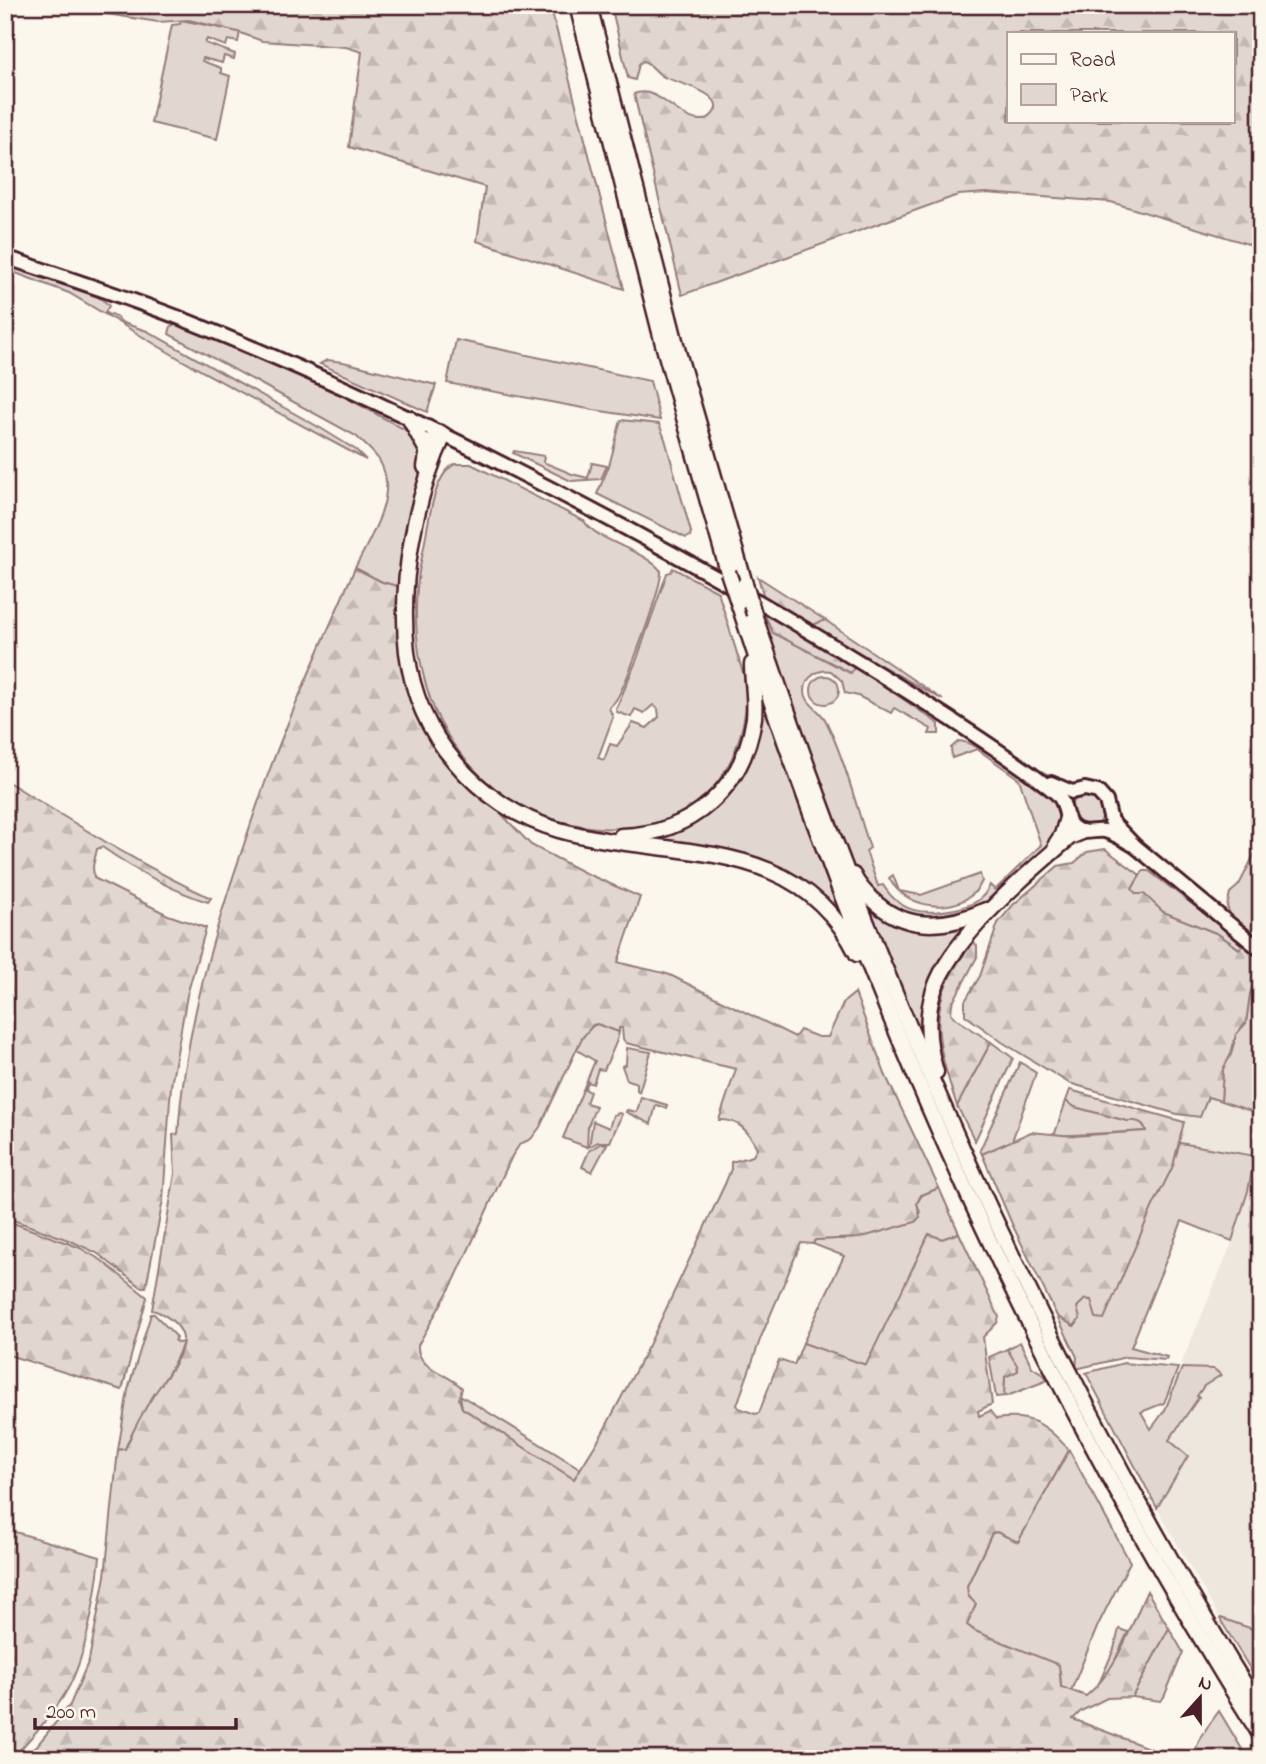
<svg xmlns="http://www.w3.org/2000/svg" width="1266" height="1764" font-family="'Indie Flower',sans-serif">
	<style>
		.built { fill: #eee7de }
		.green { fill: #e2d7d0; stroke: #967b7e; stroke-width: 2 }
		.forest { fill: url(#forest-firs); stroke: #967b7e; stroke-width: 2; fill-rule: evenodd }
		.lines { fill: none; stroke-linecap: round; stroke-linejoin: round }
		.major-casing { stroke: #4a1f2b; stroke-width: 18 }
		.highway-casing { stroke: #4a1f2b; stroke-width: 19 }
		.major { stroke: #fbf7ec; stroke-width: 12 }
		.highway { stroke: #fbf7ec; stroke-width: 14 }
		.highway-bridge-casing { stroke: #4a1f2b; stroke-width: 19; stroke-linecap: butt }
		.highway-bridge { stroke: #fbf7ec; stroke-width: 14 }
	</style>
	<defs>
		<pattern id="forest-firs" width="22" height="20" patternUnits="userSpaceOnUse" patternTransform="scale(1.75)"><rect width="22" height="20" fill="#e2d7d0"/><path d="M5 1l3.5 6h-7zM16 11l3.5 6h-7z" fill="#c3b8b3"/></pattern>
	</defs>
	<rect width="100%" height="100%" fill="#fbf7ec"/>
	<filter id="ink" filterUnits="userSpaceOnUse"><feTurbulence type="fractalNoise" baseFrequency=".0143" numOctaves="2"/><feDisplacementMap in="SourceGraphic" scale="14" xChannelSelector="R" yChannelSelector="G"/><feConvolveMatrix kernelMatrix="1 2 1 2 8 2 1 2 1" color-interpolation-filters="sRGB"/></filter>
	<g filter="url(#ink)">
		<path class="built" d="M1208 1097 1253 1105 1261 1104V1632L1220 1619 1157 1508 1187 1456 1168 1441 1198 1398 1197 1396 1214 1369 1182 1368V1362L1232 1243 1248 1191 1180 1143 1185 1115 1200 1117Z"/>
		<g class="green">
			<path d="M181 20 240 32 238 42 228 40 226 46 207 39 205 43 235 54 234 59 224 56 222 63 203 58 202 61 221 68V73L230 76 217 139 151 123 172 25 180 24Z"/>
			<path d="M5 262C30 271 94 287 109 306L105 312 109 315 112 314 123 323 147 331 322 429 356 450 366 460 185 362 69 293 5 269Z"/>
			<path d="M175 325 192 327 314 380 413 434C415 438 419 444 420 449 427 473 406 558 401 587L382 582 355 568C370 538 400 493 379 460 373 451 363 443 356 436L169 334 171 326Z"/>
			<path d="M456 340 650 381 660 420 594 410 447 383Z"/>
			<path d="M327 360 343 362 436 385 427 412 320 364Z"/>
			<path d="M621 420 659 424 665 439 691 532 690 536 686 538 597 494 609 466Z"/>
			<path d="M514 451 544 456 543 462 572 474 588 478 592 463 607 466 601 479 571 481 513 453Z"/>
			<path d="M455 464H471L584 521C596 541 643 549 661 571 662 588 626 685 616 700 614 703 611 705 609 708L613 717 598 758 604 760 610 744 617 746 633 723 647 728 659 717 658 709 653 705 644 713 635 709 631 717 617 712 616 709 637 659 667 573 671 572 673 568 718 592 744 676C750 705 743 732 732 758 694 842 585 843 515 802 494 790 475 772 460 753 418 701 408 619 422 556 428 532 431 476 455 464Z"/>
			<path d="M761 610 774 633 850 673 855 666 939 724V734H929L931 729 894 708 891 713 858 696 845 693 842 681 831 671C819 669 805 676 805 691 805 704 820 709 826 721 845 760 856 806 870 848L866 851 878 886 883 885C901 914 924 915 955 909 972 905 983 901 990 885L995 890 1041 845 1019 779 977 749 952 758 951 748 959 741C973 741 1050 788 1058 801 1061 806 1061 817 1063 823L1052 842 1017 879 985 905 952 920 900 917 858 880 845 851 793 706Z"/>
			<path d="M825 620 943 700 810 626Z"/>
			<circle cx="825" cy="690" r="14"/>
			<path d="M763 705 842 921 799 883 643 839 716 804 758 707Z"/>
			<circle cx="1087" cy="811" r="17"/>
			<path d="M1261 841V944L1232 918 1227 907 1230 893 1239 885Z"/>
			<path d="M1143 871H1149L1244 944 1240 949 1218 934 1163 912 1144 895 1136 894 1132 889Z"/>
			<path d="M980 874 982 881C967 916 907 913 889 878L893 875 899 891 921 895Z"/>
			<path d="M866 902 882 914 972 919 964 934 923 1031 917 1032Z"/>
			<path d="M1261 975V1104L1253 1105 1251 1111 1221 1101 1223 1069 1231 1054 1236 1034 1246 1023 1250 994 1253 984Z"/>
			<path d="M597 1024 619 1032C618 1042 608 1059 604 1070L598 1069 593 1084 588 1082 585 1089 590 1092 586 1103 596 1106 588 1126 587 1147 563 1138 595 1061 577 1050C581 1040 586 1028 597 1024Z"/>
			<path d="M991 1042 1013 1058 975 1141 957 1106Z"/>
			<path d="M627 1048 651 1052 639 1092 637 1090V1083L627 1080 622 1066 626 1064Z"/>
			<path d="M1020 1062 1036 1073 1012 1141 982 1154 980 1150Z"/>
			<path d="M641 1097 667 1105 666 1108 656 1105 651 1124 626 1112 627 1110 637 1112Z"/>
			<path d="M1066 1101 1075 1107 1127 1121C1136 1120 1143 1121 1146 1131L1054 1136Z"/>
			<path d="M619 1113 622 1114 610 1142H598L589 1147 593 1121 609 1128 613 1115Z"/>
			<path d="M601 1143 607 1144 592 1172 582 1167 589 1151Z"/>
			<path d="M1180 1143 1255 1156 1248 1191 1232 1241 1182 1221 1131 1347 1167 1357 1166 1360 1126 1357 1076 1369 1077 1357 1057 1316 1074 1326 1077 1324V1307L1085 1299 1091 1300C1124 1250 1163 1200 1180 1143Z"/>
			<path d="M939 1188 959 1233 942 1239 929 1234 869 1362 862 1365 803 1343 844 1256 813 1244 815 1240 859 1238 920 1213 917 1203 922 1195Z"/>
			<path d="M151 1314H154L176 1336 175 1341 178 1343 183 1342C169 1381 140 1411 125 1449L118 1450 128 1390Z"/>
			<path d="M1020 1342 1032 1367 1043 1374 1048 1380 1007 1396 1004 1393 1005 1377 1018 1369 1007 1349Z"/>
			<path d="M1124 1363 1178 1368 1164 1403 1141 1412 1151 1429 1165 1410 1182 1368 1214 1369 1221 1375 1204 1386 1197 1396 1199 1397 1169 1440 1188 1456 1157 1508 1086 1373Z"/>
			<path d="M460 1395 581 1469 574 1479 570 1477 462 1408Z"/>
			<path d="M1069 1450 1130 1562 1098 1625 1071 1691 1061 1687 1060 1671 975 1631 967 1625 971 1600 967 1592V1586L992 1533 997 1532 1018 1542Z"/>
			<path d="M1221 1618 1261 1632V1687L1220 1619Z"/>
			<path d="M1169 1628 1183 1652 1164 1697 1160 1701 1132 1697Z"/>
			<path d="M1119 1629 1128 1632 1110 1671 1098 1686 1114 1649Z"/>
			<path d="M1219 1711 1248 1759H1199L1193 1756 1201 1736Z"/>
		</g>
		<g class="forest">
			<path d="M76 5H550L624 289 477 241 485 187 349 147 362 52 346 47 262 41 238 32 189 20 158 22 101 13Z"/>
			<path d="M611 5H1261V248L1111 202 986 193 958 195 682 295 634 94C659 84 678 122 703 120 707 120 709 118 712 115 732 94 673 82 664 77 656 73 652 64 643 61L639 64 635 80 628 78ZM1009 33H1233V121H1009Z"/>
			<path d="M355 568 382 582 401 587 414 704 490 802 531 845 583 872 640 897 618 962C636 968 652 969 670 975L795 1037 800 1030 818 1037H828L844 1002 855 993 885 1074 939 1188 921 1195 917 1203 920 1217 915 1222 859 1238 815 1240 813 1244 801 1243 761 1337 737 1405 739 1408 755 1414 759 1413 779 1360 794 1365 803 1343 866 1365 929 1234 942 1239 959 1233 999 1317 997 1323 983 1337 992 1404 978 1411 979 1416 990 1411 996 1419C1032 1414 1046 1424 1069 1450L1018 1542 997 1532 992 1533 967 1586 968 1596 976 1604 967 1625 975 1631 1059 1665 1061 1687 1086 1696C1118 1670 1130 1627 1147 1591L1169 1628 1132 1697 1107 1698 1081 1711 1073 1719 1177 1759H26L70 1705 89 1660 105 1576 118 1450 125 1449C133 1431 142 1413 153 1396 162 1382 184 1356 183 1338 181 1324 164 1313 152 1310L175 1173 173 1135 178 1134C184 1044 206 959 234 874 246 839 257 804 270 769 295 701 326 635 355 568ZM597 1024 619 1032V1028H622L623 1039 626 1043 736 1069 719 1120C739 1119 749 1132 757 1148L753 1156 731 1162V1169L725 1184 649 1345 602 1434 574 1479 462 1408 459 1399 462 1388C449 1373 416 1369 418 1345L454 1281 512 1156 520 1144 531 1139 540 1127 582 1038 593 1025Z"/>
			<path d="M758 577 825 620 810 626 765 601Z"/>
			<path d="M763 611 855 666 851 673 773 633Z"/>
			<path d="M5 780C73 822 139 865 211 898L208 902C170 890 135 870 102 847L97 849 93 866 94 878 168 915 206 928 187 995 171 1086 163 1200 146 1287H141L97 1253 71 1241 5 1217Z"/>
			<path d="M1105 849 1140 875 1132 889 1136 894H1144L1163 912 1218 934 1239 949 1244 944 1261 956V975L1253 984 1250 994 1246 1023 1236 1034 1231 1054 1223 1069 1221 1101 1208 1097 1200 1117 1177 1114 1069 1083 1002 1042 965 1015V1001L980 976 998 923 1013 905 1058 866 1074 863 1087 852Z"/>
			<path d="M974 942 977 946V957L952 1004 951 1013 955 1018 991 1042 957 1106C935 1039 924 999 974 942Z"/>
			<path d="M1070 1090 1184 1122 1173 1166 1152 1208 1104 1319 1096 1318 1091 1300 1085 1299 1077 1307 1080 1319 1074 1326 1057 1316 1012 1224 982 1154 1031 1132 1073 1136 1146 1131C1144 1121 1136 1120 1127 1121L1075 1107 1066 1101Z"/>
			<path d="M5 1220 78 1247 101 1260 147 1297 122 1390 5 1354Z"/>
			<path d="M1007 1349 1017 1365 1018 1371 1005 1377 1004 1393 1007 1396 996 1397 989 1357Z"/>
			<path d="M5 1529 100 1557C96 1595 86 1659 66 1692 52 1716 31 1737 12 1759H5Z"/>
		</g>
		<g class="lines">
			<defs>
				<g id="major">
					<path d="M5 257C67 278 130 298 190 322 387 401 577 498 761 603 824 640 887 678 949 718 985 742 1022 765 1056 793 1069 806 1062 817 1073 827 1083 836 1094 829 1105 831 1116 834 1126 841 1135 846"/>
					<path d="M1051 783 1072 792 1085 789 1098 792 1106 801 1111 821 1135 846 1261 950"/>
				</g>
				<g id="highway">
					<path d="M577 5 663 344 728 572"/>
					<path d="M589 5 678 352 745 584"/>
					<path d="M409 418 426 449"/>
					<path d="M444 435C415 498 399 582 407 652 412 692 428 731 455 762 482 794 519 819 559 830 669 861 796 831 857 954"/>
					<path d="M425 467 429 443 441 433"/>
					<path d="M738 602C866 998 1038 1384 1261 1736"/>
					<path d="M754 614C882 997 1047 1367 1261 1711"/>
					<path d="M621 836C692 834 744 788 754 718 756 699 752 682 752 664"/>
					<path d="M1056 844 1062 835 1067 818"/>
					<path d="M853 875C858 886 868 896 877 904 910 932 949 927 986 910"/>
					<path d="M936 1072C916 1006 936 970 980 921 1007 891 1039 864 1070 837L1082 832"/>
				</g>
			</defs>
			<use href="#major" class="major-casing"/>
			<use href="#highway" class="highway-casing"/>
			<use href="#major" class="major"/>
			<use href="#highway" class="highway"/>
			<defs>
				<g id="highway-bridge">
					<path d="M728 572 738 602"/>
					<path d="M745 584 754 614"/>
				</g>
			</defs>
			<use href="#highway-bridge" class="highway-bridge-casing"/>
			<use href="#highway-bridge" class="highway-bridge"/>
		</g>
	</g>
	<rect width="1266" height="1764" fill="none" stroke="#fbf7ec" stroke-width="28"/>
	<rect x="14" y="14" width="1238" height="1736" fill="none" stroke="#4a1f2b" stroke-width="2.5" filter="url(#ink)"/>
	<rect x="1007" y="32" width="228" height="91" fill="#fbf7ec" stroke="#b4a19f" stroke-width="2"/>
	<rect x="1021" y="54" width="35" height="10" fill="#fbf7ec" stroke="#b4a19f" stroke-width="2"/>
	<text x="1070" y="66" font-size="21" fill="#4a1f2b">Road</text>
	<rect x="1021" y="84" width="35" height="21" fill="#e2d7d0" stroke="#b4a19f" stroke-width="2"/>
	<text x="1070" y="102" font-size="21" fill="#4a1f2b">Park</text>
	<g transform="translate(1200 1698) rotate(21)" stroke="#fbf7ec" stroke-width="5" paint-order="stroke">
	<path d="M0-5L12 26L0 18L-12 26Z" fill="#4a1f2b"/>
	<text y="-10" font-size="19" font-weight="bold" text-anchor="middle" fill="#4a1f2b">N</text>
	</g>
	<path d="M35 1718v10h201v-10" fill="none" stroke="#4a1f2b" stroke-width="3.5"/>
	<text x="46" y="1718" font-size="21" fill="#4a1f2b" stroke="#fbf7ec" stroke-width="5" paint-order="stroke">200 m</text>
</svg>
